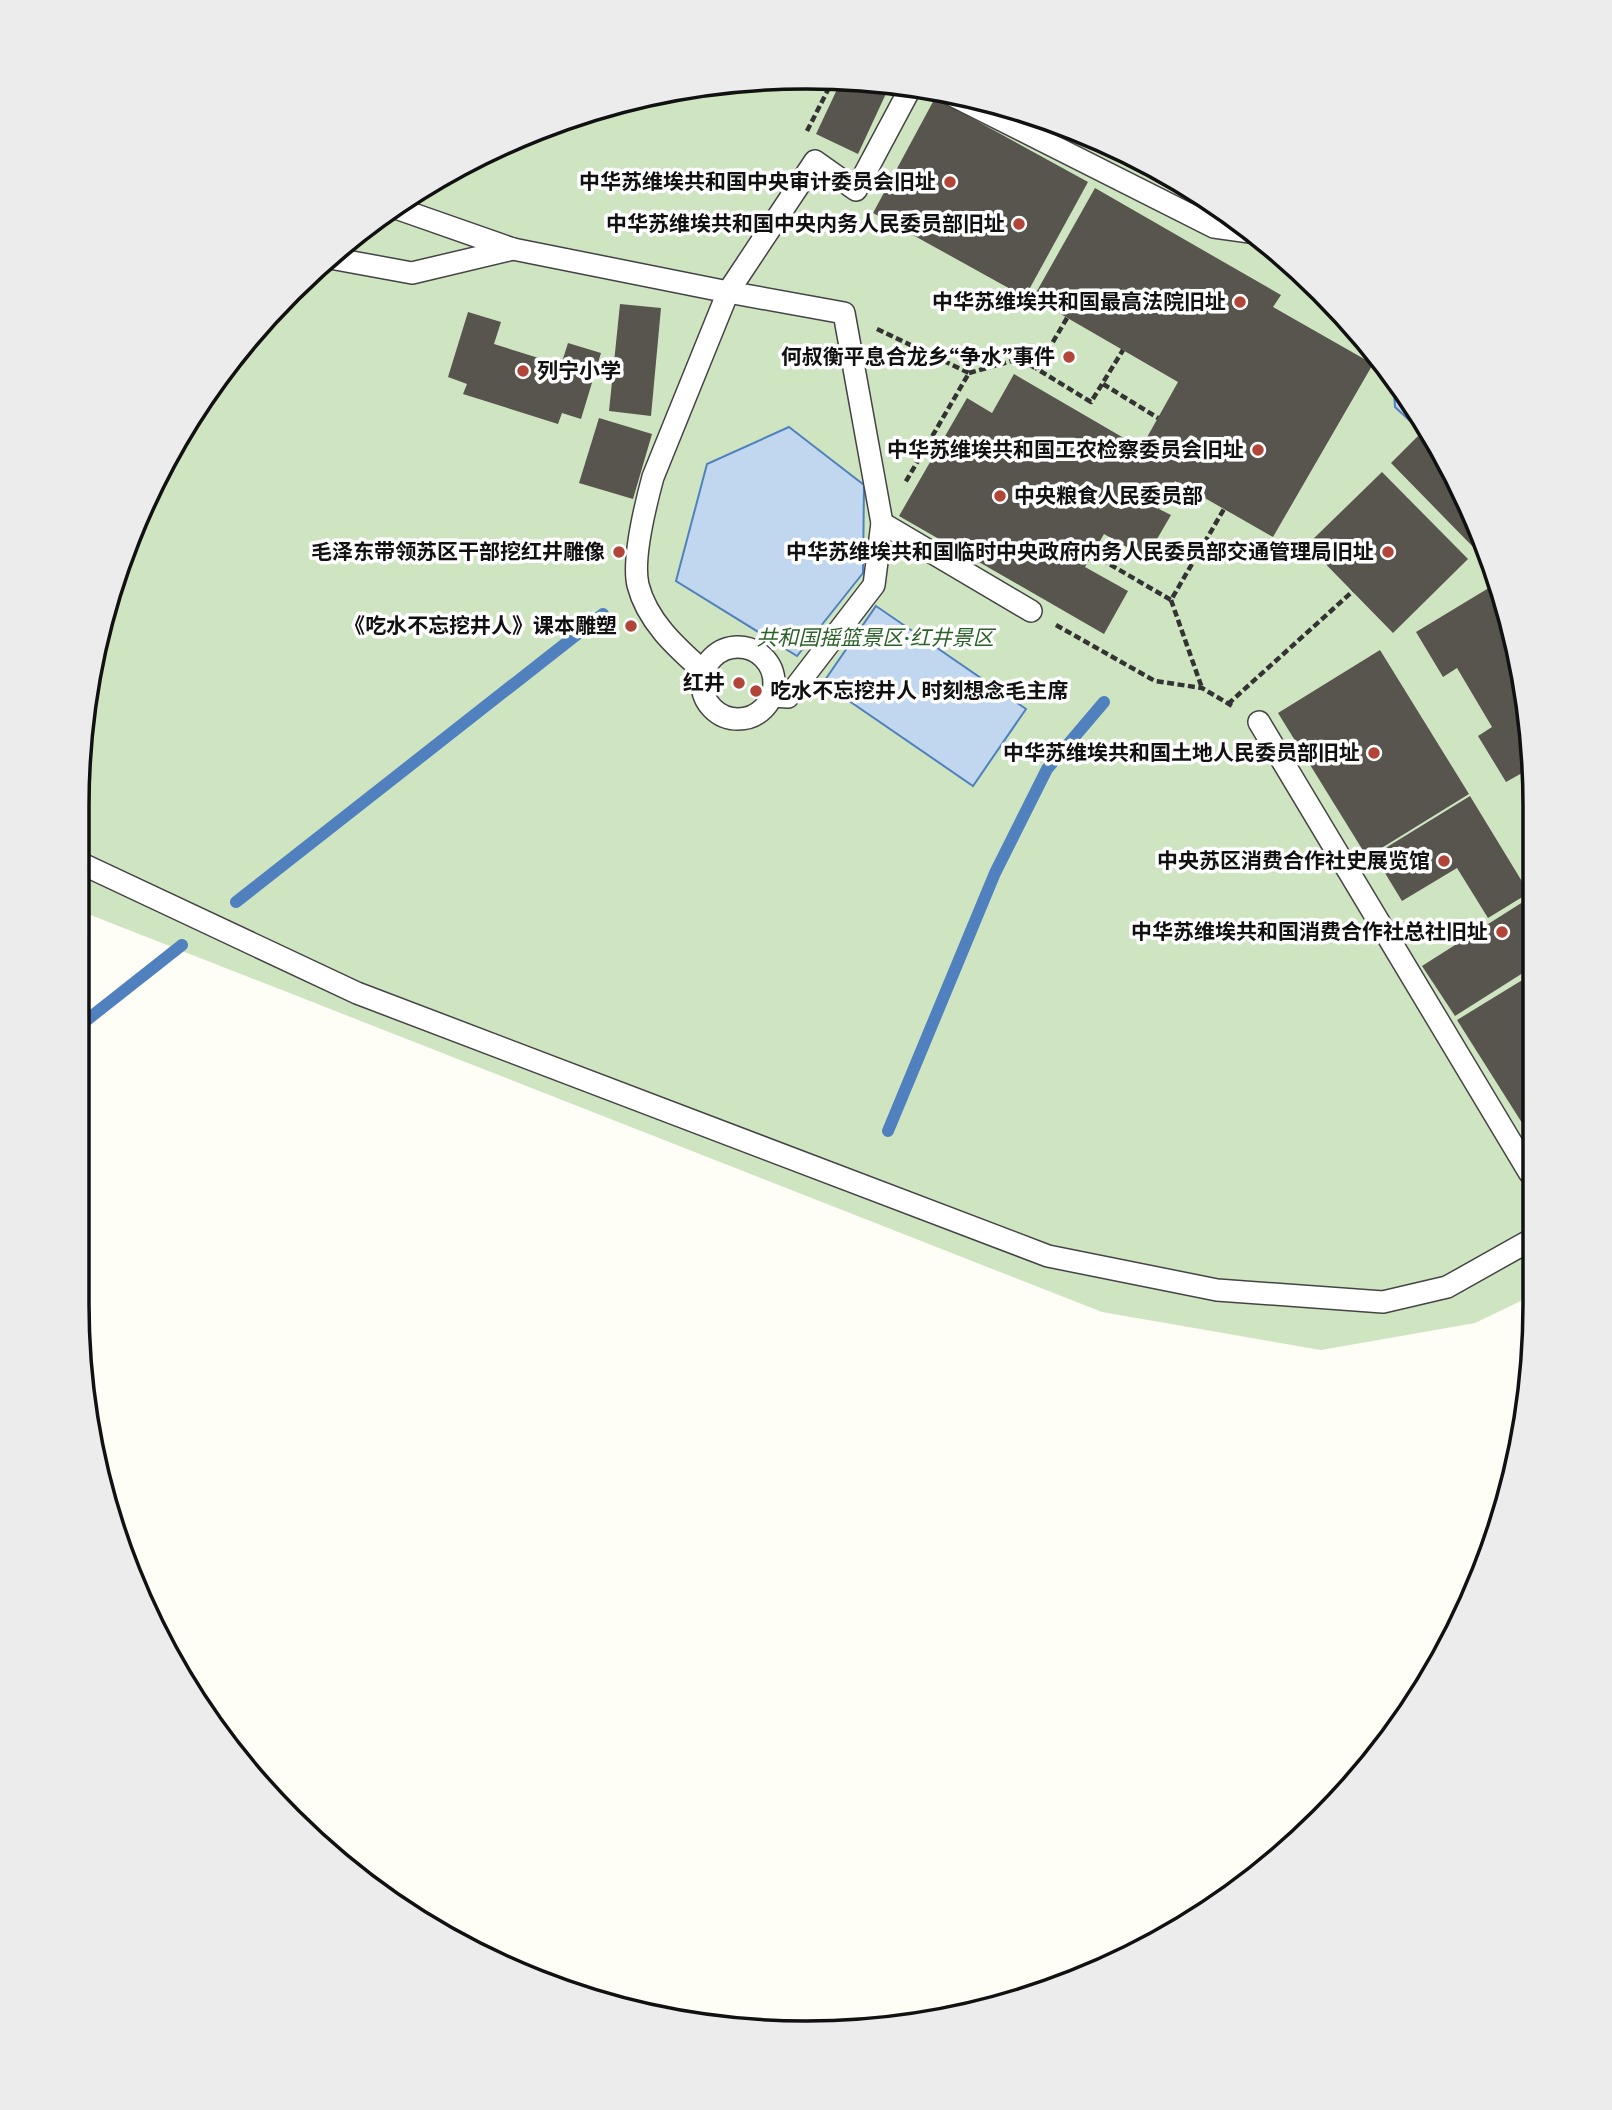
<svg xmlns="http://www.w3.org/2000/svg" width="1612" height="2110" font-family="Literata,'Noto Sans SC',serif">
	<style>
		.green { fill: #cfe5c2 }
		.water { fill: #c0d7ef; stroke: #5081be; stroke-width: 2 }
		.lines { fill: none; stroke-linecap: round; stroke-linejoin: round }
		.stream { stroke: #5081be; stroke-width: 12 }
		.building { fill: #58544e }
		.service-casing { stroke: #444; stroke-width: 24 }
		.path { stroke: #333; stroke-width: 4.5; stroke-dasharray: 7 3.5; stroke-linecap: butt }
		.service { stroke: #fff; stroke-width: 21 }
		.poi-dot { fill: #b14539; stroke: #fff; stroke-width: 2.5 }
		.labels { text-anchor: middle; stroke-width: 7; stroke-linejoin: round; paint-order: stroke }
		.poi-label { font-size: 21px; font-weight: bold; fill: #111; stroke: #fff; text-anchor: end }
		.park-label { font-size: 21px; font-style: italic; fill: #2b6228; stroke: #fff }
		.rim { fill: none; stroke: #111; stroke-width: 3.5 }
	</style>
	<rect width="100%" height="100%" fill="#fefdf6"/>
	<path class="green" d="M806 77 948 91 1085 132 1211 200 1321 290 1412 401 1480 527 1529 711V1297L1475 1323 1321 1350 1102 1312 78 910 79 759 102 617 152 484 227 363 291 290 401 200 527 133 663 91Z"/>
	<g class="water">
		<path d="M1393 378 1412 401 1435 444 1395 407Z"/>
		<path d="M789 427 864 485 863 573 797 656 676 581 707 464Z"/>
		<path d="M876 606 1026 709 973 786 823 683Z"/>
	</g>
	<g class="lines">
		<g class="stream">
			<path d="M236 902 603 614"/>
			<path d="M78 1027 182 945"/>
			<path d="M888 1131 995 873 1047 769 1104 702"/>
		</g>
	</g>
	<g class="building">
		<path d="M841 81 890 85 858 154 816 134Z"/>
		<path d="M935 98 1088 182 1025 297 873 213Z"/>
		<path d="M1079 131 1177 181 1174 187 1074 141Z"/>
		<path d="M1095 188 1281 295 1273 307 1373 364 1273 537 1175 481 1159 509 1171 515 1146 558 1104 534 1085 567 1128 591 1104 634 899 516 967 398 992 413 1014 374 1141 448 1178 382 1033 298Z"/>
		<path d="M620 304 661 308 651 416 609 411Z"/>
		<path d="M468 312 501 322 494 344 561 365 568 343 601 353 581 419 562 413 558 424 463 394 467 384 448 377Z"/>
		<path d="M599 418 652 434 633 499 579 483Z"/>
		<path d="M1418 436 1446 464 1480 527 1484 544 1477 551 1391 463Z"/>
		<path d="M1382 472 1468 559 1393 633 1307 545Z"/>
		<path d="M1492 586 1498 596 1529 711V769L1506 782 1478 736 1492 727 1457 668 1443 677 1416 632Z"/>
		<path d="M1380 650 1469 794 1367 857 1278 713Z"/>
		<path d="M1470 796 1529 893 1488 918 1457 868 1402 901 1374 855Z"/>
		<path d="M1529 898V969L1455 1016 1422 966Z"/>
		<path d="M1529 976V1134L1457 1020Z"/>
	</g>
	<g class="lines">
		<defs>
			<g id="service">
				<path d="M944 91 1214 227 1250 232"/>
				<path d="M393 207 513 249"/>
				<path d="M330 258 412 273 513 249 728 292 653 477C646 503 632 559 638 585 647 621 676 647 703 671"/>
				<path d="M882 523 1031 611"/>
				<circle cx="738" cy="683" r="36"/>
				<path d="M772 696 788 697 874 585 882 523 844 313 728 292 815 161 856 190 911 87"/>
				<path d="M1259 722 1529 1172"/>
				<path d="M78 862 357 993 1048 1256 1217 1290 1383 1302 1447 1287 1529 1241"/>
			</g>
		</defs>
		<use href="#service" class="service-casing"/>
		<g class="path">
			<path d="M807 131 833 80"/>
			<path d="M1067 318 1037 369 1091 402 1123 350"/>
			<path d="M877 329 969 373 905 483"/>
			<path d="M969 373 1019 359 1037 369"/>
			<path d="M1103 384 1158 418"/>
			<path d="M1092 554 1171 600 1224 509"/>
			<path d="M1171 600 1202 688"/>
			<path d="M1056 625 1155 681 1202 688 1234 707"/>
			<path d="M1228 704 1353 591"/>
		</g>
		<use href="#service" class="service"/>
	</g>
	<g class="poi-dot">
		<circle cx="950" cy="182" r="7"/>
		<circle cx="1019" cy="224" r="7"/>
		<circle cx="1240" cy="302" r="7"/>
		<circle cx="1069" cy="357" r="7"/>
		<circle cx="523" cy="371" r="7"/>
		<circle cx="1258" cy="450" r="7"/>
		<circle cx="1000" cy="496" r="7"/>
		<circle cx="619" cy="552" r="7"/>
		<circle cx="1388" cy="552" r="7"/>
		<circle cx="631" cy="626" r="7"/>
		<circle cx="739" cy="683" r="7"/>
		<circle cx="756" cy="691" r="7"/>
		<circle cx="1374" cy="753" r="7"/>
		<circle cx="1444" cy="861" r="7"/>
		<circle cx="1502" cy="932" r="7"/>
	</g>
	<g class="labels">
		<g class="poi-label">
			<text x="936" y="189">中华苏维埃共和国中央审计委员会旧址</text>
			<text x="1005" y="231">中华苏维埃共和国中央内务人民委员部旧址</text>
			<text x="1226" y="309">中华苏维埃共和国最高法院旧址</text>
			<text x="1055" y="364">何叔衡平息合龙乡“争水”事件</text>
			<text x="537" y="378" text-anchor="start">列宁小学</text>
			<text x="1244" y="457">中华苏维埃共和国工农检察委员会旧址</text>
			<text x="1014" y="503" text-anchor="start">中央粮食人民委员部</text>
			<text x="605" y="559">毛泽东带领苏区干部挖红井雕像</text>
			<text x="1374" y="559">中华苏维埃共和国临时中央政府内务人民委员部交通管理局旧址</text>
			<text x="617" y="633">《吃水不忘挖井人》课本雕塑</text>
			<text x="725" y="690">红井</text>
			<text x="770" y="698" text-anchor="start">吃水不忘挖井人 时刻想念毛主席</text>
			<text x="1360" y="760">中华苏维埃共和国土地人民委员部旧址</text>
			<text x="1430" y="868">中央苏区消费合作社史展览馆</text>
			<text x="1488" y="939">中华苏维埃共和国消费合作社总社旧址</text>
		</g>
		<g class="park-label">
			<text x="875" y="645">共和国摇篮景区·红井景区</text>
		</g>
	</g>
	<path d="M0 0H1612V2110H0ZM806 89H806A717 717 0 0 1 1523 806V1304A717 717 0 0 1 806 2021H806A717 717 0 0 1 89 1304V806A717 717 0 0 1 806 89Z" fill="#ececec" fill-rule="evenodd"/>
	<path class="rim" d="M806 89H806A717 717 0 0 1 1523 806V1304A717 717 0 0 1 806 2021H806A717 717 0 0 1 89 1304V806A717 717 0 0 1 806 89Z"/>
</svg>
